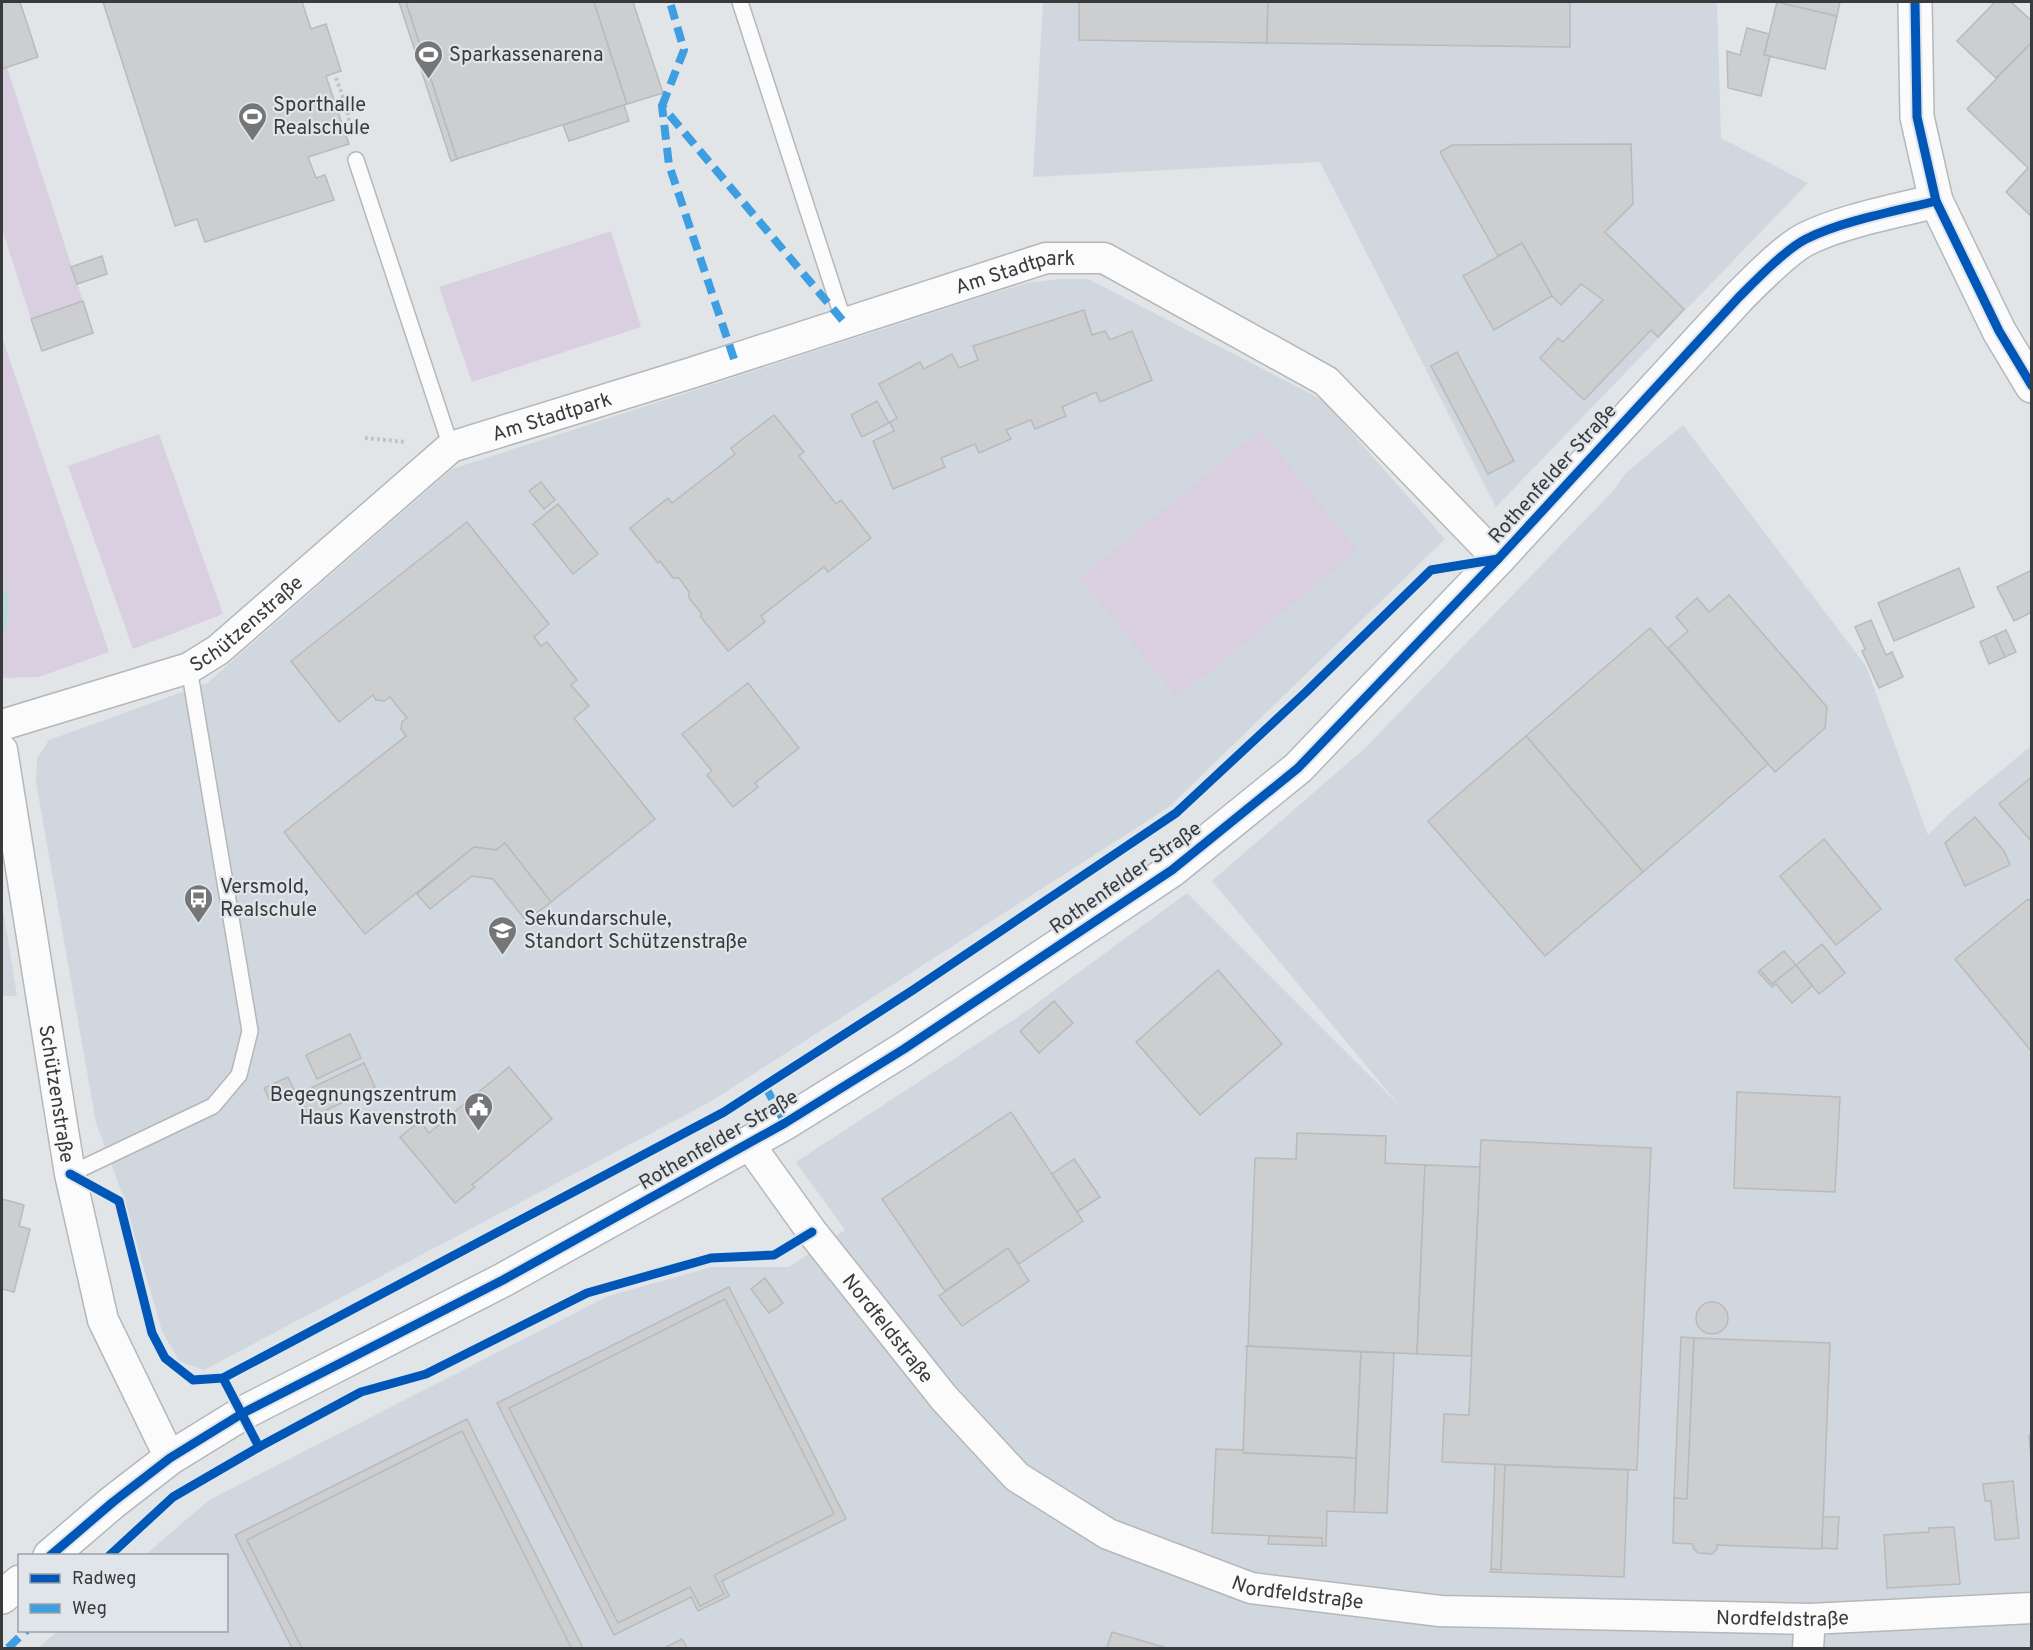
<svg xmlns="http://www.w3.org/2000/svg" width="2033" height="1650" font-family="Overpass,sans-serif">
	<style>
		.built { fill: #d0d7de }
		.green { fill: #dacfe0 }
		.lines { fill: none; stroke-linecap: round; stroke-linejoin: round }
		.stream { stroke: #b6ddd6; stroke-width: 10 }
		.building { fill: #ccced0; stroke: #b8babc; stroke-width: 1.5 }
		.service-casing { stroke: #b5b7b9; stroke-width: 18 }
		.minor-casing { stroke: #b5b7b9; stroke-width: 33 }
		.secondary-casing { stroke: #b5b7b9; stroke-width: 36 }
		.primary-casing { stroke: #b5b7b9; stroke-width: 36 }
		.path { stroke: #c2c3c5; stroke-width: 4; stroke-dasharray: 3 3; stroke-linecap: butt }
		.service { stroke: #fbfbfc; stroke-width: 15 }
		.minor { stroke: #fbfbfc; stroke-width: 30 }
		.secondary { stroke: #fbfbfc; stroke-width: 33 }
		.primary { stroke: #fbfbfc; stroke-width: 33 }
		.quiet { stroke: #3e9ee2; stroke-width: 8; stroke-dasharray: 15 8; stroke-linecap: butt }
		.cycleway-casing { stroke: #e0e5ea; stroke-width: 13 }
		.cycleway { stroke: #0057b8; stroke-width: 9 }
		.labels { text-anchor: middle; stroke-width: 4.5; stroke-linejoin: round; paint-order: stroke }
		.poi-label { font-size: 20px; fill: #393a3c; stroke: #e0e5ea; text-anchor: start }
		.street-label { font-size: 20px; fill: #393a3c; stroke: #e0e5ea }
	</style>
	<rect width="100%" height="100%" fill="#e2e5e8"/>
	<g class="built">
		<path d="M1043 2H1717L1721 138 1808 183 1496 507 1320 162 1033 177Z"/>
		<path d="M1059 279H1088L1323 400 1445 539 1169 807 710 1102 204 1370 179 1361 162 1331 122 1193 96 1123 36 782 37 758 49 740 207 683 452 469 997 292 1028 283Z"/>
		<path d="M1683 425 1866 666 1928 835 1950 813 2031 746V1648H38L58 1631 226 1630V1556L145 1555 209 1500 608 1296 712 1267H789L845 1230 796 1162 1018 1017 1187 893 1399 1105 1212 881 1366 747 1614 490 1626 473Z"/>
		<path d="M2 903 17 996H2Z"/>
	</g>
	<g class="green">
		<path d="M2 52 83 301 31 319 2 229Z"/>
		<path d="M611 231 641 327 472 382 439 287Z"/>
		<path d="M2 337 109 652 39 677 2 678Z"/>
		<path d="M1261 430 1358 551 1177 698 1080 578Z"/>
		<path d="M159 434 223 614 133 649 68 466Z"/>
	</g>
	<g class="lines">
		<path class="stream" d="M2 594 3 599 2 626"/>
	</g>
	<g class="building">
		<path d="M2 2H20L38 57 2 69Z"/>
		<path d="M103 2H302L311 29 326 24 341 71 326 76 349 144 308 157 316 178 325 175 334 200 205 242 197 219 175 226Z"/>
		<path d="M399 2H406L457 159 451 161Z"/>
		<path d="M406 2H617L630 39 608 46 627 104 457 159Z"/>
		<path d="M594 2H633L663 93 627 104Z"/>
		<path d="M1079 2H1268L1267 43 1079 40Z"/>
		<path d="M1268 2H1570V47L1267 43Z"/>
		<path d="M1777 2 1837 16 1825 69 1764 55Z"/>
		<path d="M1777 2H1840L1837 16Z"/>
		<path d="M1995 2H2011L2032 21V42L1996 78 1957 41Z"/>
		<path d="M1747 28 1769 34 1764 55 1770 56 1761 96 1728 88 1727 51 1740 55Z"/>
		<path d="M2032 42V217L2006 192 2028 168 1967 109Z"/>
		<path d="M624 105 629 121 569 141 563 125Z"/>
		<path d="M1631 144 1633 204 1605 232 1684 309 1658 337 1651 330 1584 400 1540 358 1558 338 1563 342 1603 300 1581 284 1561 305 1552 296 1522 243 1498 256 1440 152 1452 145Z"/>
		<path d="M1522 243 1552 296 1494 330 1463 276Z"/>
		<path d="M102 256 107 274 77 284 71 267Z"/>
		<path d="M83 301 93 333 42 351 31 319Z"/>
		<path d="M1084 310 1092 335 1105 331 1110 340 1132 331 1152 380 1100 402 1096 392 1062 407 1066 416 1035 429 1031 420 1006 430 1011 439 979 453 975 444 941 458 945 467 893 489 873 441 894 431 890 422 897 418 879 384 920 362 924 369 952 354 959 368 978 360 973 346Z"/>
		<path d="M1457 352 1514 461 1488 474 1431 366Z"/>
		<path d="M877 401 889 423 862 437 851 415Z"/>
		<path d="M774 415 804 452 799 456 836 504 841 500 871 538 828 572 824 567 761 616 765 622 728 651 700 616 702 614 689 598V592L679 578H673L660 561 658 563 630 528 668 498 672 503 735 454 731 448Z"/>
		<path d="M541 482 555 500 544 509 529 491Z"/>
		<path d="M558 504 598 554 573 574 533 524Z"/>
		<path d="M467 522 549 624 534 637 541 646 547 642 577 680 571 685 589 706 574 718 655 819 551 902 505 843 496 850 474 847 365 934 284 832 406 736 401 729 402 722 407 718 390 697 384 701 376 700 373 695 339 722 291 661Z"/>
		<path d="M1959 568 1974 607 1894 641 1878 603Z"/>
		<path d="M2032 570V612L2014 621 1997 587Z"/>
		<path d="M1729 595 1827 707 1825 728 1775 772 1668 648 1688 631 1676 617 1697 598 1709 612Z"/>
		<path d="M1871 620 1886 655 1892 652 1903 677 1879 688 1862 651 1865 649 1855 627Z"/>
		<path d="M1650 628 1768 764 1643 872 1526 736Z"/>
		<path d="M2006 630 2016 652 2005 657 1995 635Z"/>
		<path d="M1995 635 2005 657 1989 664 1980 642Z"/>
		<path d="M748 683 799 748 755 783 758 787 733 807 707 775 712 771 682 734Z"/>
		<path d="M1526 736 1643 872 1545 956 1428 821Z"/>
		<path d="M2032 777V842L1999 804Z"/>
		<path d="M1975 817 2004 851 2010 865 1965 886 1945 843Z"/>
		<path d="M1824 839 1881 909 1836 945 1780 876Z"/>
		<path d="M505 843 551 902 526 921 493 879 472 876 430 909 417 894 474 847 496 850Z"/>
		<path d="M2028 899 2032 903V1052L1955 959Z"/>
		<path d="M1822 944 1845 973 1819 994 1796 965Z"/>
		<path d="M1784 951 1796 965 1772 984 1760 970Z"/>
		<path d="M1796 965 1812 986 1792 1003 1776 984 1772 987 1758 972 1760 970 1772 984Z"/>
		<path d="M1218 970 1282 1044 1200 1115 1136 1042Z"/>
		<path d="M1054 1001 1073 1023 1039 1053 1020 1031Z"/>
		<path d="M350 1034 361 1058 317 1079 306 1055Z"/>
		<path d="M364 1063 375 1087 310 1118 298 1094Z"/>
		<path d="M509 1067 552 1119 472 1185 475 1187 455 1203 400 1137 420 1121 429 1133Z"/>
		<path d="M288 1077 294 1090 270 1101 264 1088Z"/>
		<path d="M1737 1092 1840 1097 1835 1192 1734 1188Z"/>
		<path d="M1011 1112 1083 1221 1019 1264 1008 1248 945 1291 882 1199Z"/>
		<path d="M1297 1133 1386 1136 1385 1163 1425 1165 1417 1354 1248 1346 1255 1158 1296 1159Z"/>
		<path d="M1481 1140 1651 1148 1637 1470 1442 1462 1444 1414 1469 1415Z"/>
		<path d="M1074 1159 1100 1197 1077 1212 1052 1174Z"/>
		<path d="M1425 1165 1480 1167 1471 1356 1417 1354Z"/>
		<path d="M2 1199 24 1205 19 1226 30 1229 14 1292 2 1289Z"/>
		<path d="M1008 1248 1029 1281 962 1326 939 1296Z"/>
		<path d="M765 1278 783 1303 769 1313 751 1289Z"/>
		<path d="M729 1287 846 1519 722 1581 729 1596 698 1611 691 1597 614 1635 497 1403Z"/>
		<path d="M725 1299 834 1514 714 1575 724 1594 700 1606 690 1587 618 1623 509 1408Z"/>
		<circle cx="1712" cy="1318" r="16"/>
		<path d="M1681 1337 1694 1338 1687 1499 1674 1498Z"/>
		<path d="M1694 1338 1830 1343 1822 1549 1717 1545V1549L1712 1554 1698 1553 1693 1548V1544L1673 1543 1674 1498 1687 1499Z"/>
		<path d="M1245 1346 1361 1352 1356 1458 1243 1453 1247 1347Z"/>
		<path d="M1361 1352 1394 1353 1387 1513 1354 1512Z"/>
		<path d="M467 1419 583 1648H292L235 1535Z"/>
		<path d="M462 1431 571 1647 567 1648H302L247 1540Z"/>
		<path d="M2029 1436H2032V1467Z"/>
		<path d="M1216 1449 1243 1450V1453L1356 1458 1354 1512 1327 1511 1326 1546H1322V1538L1212 1533Z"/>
		<path d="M1495 1464 1505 1465 1501 1570 1491 1569Z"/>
		<path d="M1505 1465 1628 1470 1624 1577 1490 1572 1491 1569 1501 1570Z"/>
		<path d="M2013 1481 2019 1538 1995 1540 1991 1501H1985L1983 1484Z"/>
		<path d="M1823 1517H1839L1837 1549 1822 1548Z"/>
		<path d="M1954 1527 1960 1584 1887 1588 1884 1535 1929 1532V1528Z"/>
		<path d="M1269 1536 1322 1538V1546L1268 1544Z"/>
		<path d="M1112 1632 1164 1647 1163 1648H1107Z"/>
		<path d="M682 1639 687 1648H664Z"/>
	</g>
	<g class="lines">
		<defs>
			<g id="service">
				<path d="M740 2 844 322"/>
				<path d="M356 160 451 447"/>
				<path d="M70 1174 213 1106 239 1075 250 1031 189 668"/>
			</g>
			<g id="minor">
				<path id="s1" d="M2 725 189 668 218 650 451 447 691 373 1046 258H1104L1326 381 1498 559"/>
				<path id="s2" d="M2 750 70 1174 103 1320 170 1458"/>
				<path id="s3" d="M749 1144 812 1232 944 1398 1017 1477 1108 1534 1251 1588 1440 1611 1810 1619 2032 1608"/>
				<path d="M1808 1648 1810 1619"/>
			</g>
			<g id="secondary">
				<path d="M50 1556 113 1502 170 1458 243 1413 503 1280 785 1123 904 1049 1172 870 1298 768 1498 559 1739 297C1756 280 1786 249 1806 239 1842 221 1896 211 1936 201"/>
				<path d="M2 1597 20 1582"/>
			</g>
			<path id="primary" d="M1915 2 1917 117 1936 201 1999 331 2032 386"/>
		</defs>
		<use href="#service" class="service-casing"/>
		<use href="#minor" class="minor-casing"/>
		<use href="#secondary" class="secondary-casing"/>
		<use href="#primary" class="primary-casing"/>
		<g class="path">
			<path d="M336 78 346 105 352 136"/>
			<path d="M365 438 406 442"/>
		</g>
		<use href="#service" class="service"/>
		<use href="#minor" class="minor"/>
		<use href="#secondary" class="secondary"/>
		<use href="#primary" class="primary"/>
		<g class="quiet">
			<path d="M662 106 684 50 670 2"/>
			<path d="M734 359 669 165 662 106 844 322"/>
			<path d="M765 1086 785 1123"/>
			<path d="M8 1648 27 1630"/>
		</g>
		<defs>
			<g id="cycleway">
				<path d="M1915 2 1917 117 1936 201 1999 331 2032 386"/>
				<path d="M70 1174 119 1201 152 1333 165 1358 193 1380 223 1378 724 1112 913 990 1176 813 1306 692 1431 570 1498 559"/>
				<path d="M223 1378 259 1447"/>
				<path d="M50 1556 113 1502 170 1458 243 1413 503 1280 785 1123 904 1049 1172 870 1298 768 1498 559 1739 297C1756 280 1786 249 1806 239 1842 221 1896 211 1936 201"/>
				<path d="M109 1556 173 1497 259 1447 361 1392 426 1374 587 1293 711 1258 774 1255 812 1232"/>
			</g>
		</defs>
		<use href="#cycleway" class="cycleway-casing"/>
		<use href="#cycleway" class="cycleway"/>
	</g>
	<defs>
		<symbol id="stadium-pin" viewBox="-11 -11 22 30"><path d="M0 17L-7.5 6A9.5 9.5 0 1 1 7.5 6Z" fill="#747678" stroke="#e0e5ea"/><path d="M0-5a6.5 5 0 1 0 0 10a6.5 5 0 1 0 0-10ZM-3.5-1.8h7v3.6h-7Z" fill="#fff"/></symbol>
		<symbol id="bus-pin" viewBox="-11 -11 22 30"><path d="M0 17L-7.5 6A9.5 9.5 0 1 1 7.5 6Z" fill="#747678" stroke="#e0e5ea"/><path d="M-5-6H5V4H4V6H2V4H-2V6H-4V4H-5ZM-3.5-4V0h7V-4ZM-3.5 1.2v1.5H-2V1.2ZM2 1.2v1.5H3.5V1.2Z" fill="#fff"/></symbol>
		<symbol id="school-pin" viewBox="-11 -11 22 30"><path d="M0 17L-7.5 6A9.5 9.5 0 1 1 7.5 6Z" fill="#747678" stroke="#e0e5ea"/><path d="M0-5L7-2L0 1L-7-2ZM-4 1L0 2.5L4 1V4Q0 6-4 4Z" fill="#fff"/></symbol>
		<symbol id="civic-pin" viewBox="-11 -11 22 30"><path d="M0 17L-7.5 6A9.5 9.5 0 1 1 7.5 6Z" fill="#747678" stroke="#e0e5ea"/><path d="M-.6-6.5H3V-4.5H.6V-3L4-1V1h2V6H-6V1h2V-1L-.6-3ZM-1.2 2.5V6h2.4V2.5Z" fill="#fff"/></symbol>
	</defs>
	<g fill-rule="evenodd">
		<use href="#stadium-pin" x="412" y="38" width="33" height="45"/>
		<use href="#stadium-pin" x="236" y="100" width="33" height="45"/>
		<use href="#bus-pin" x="182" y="882" width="33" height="45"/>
		<use href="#school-pin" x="486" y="914" width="33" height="45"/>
		<use href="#civic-pin" x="462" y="1090" width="33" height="45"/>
	</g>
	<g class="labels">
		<g class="poi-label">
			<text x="449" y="61">Sparkassenarena</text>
			<text x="273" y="111">Sporthalle<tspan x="273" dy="23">Realschule</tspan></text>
			<text x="220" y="893">Versmold,<tspan x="220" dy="23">Realschule</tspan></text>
			<text x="524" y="925">Sekundarschule,<tspan x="524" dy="23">Standort Schützenstraße</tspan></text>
			<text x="457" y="1101" text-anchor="end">Begegnungszentrum<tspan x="457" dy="23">Haus Kavenstroth</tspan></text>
		</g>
		<g class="street-label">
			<text dy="7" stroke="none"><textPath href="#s1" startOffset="1130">Am Stadtpark</textPath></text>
			<text dy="7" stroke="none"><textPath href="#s1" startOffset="644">Am Stadtpark</textPath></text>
			<text transform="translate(1552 473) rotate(-48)" y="7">Rothenfelder Straße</text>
			<text dy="7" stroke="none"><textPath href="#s1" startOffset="268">Schützenstraße</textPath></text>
			<text transform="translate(1125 877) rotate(-35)" y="7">Rothenfelder Straße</text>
			<text dy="7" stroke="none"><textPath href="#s2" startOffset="348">Schützenstraße</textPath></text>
			<text transform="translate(718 1139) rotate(-30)" y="7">Rothenfelder Straße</text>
			<text dy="7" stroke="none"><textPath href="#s3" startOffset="231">Nordfeldstraße</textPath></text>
			<text dy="7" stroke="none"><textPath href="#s3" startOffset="735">Nordfeldstraße</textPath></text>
			<text dy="7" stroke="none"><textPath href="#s3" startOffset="1221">Nordfeldstraße</textPath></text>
		</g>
	</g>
	<rect width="2033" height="1650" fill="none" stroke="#393a3c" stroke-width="6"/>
	<rect x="18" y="1554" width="210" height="78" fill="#e0e5ea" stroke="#9da1a4" stroke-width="1.5"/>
	<rect x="30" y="1574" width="30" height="9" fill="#0057b8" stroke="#9da1a4" stroke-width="1.5"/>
	<text x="72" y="1584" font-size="18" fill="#393a3c">Radweg</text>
	<rect x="30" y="1604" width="30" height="9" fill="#3e9ee2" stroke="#9da1a4" stroke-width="1.5"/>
	<text x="72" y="1614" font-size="18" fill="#393a3c">Weg</text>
</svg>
